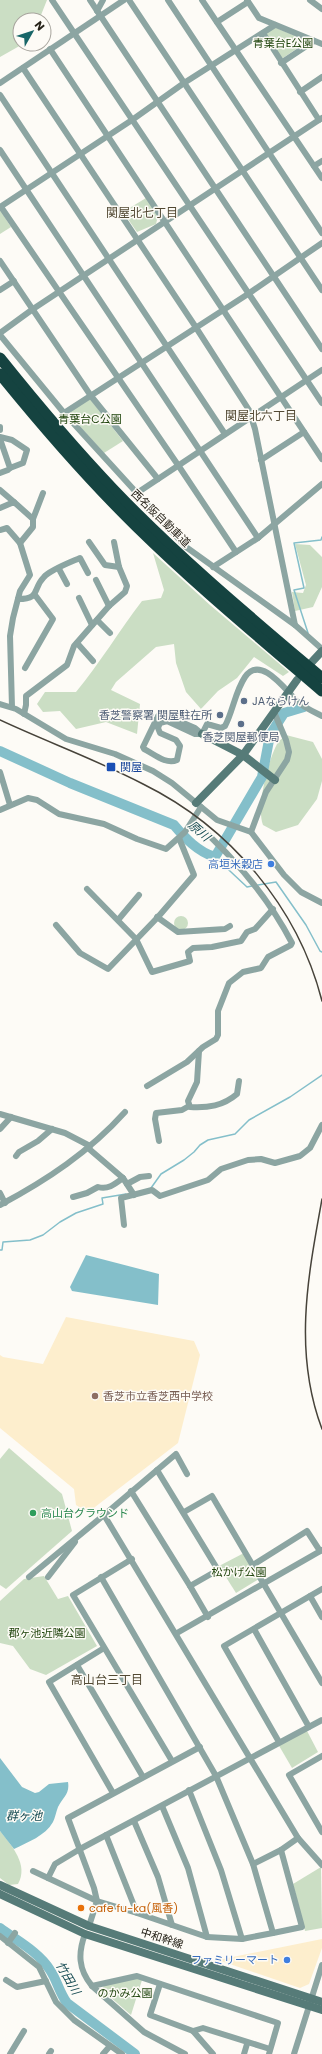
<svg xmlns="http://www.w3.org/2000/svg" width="322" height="2054" font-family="Poppins,'Noto Sans JP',sans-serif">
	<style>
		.built { fill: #fdeecd }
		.green { fill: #cbdec4 }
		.water { fill: #84bfca }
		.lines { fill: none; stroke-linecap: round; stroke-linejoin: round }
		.stream { stroke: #84bfca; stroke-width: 1.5 }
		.river { stroke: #84bfca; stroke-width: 10 }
		.street { stroke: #8ca5a2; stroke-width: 6 }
		.secondary { stroke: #567b78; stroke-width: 8 }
		.highway { stroke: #154340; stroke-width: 11 }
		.rail { stroke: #47433a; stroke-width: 1.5 }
		.service-dot { fill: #5c6f8a; stroke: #fdfbf6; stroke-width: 1.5 }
		.transit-dot { fill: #1a4fb4; stroke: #fdfbf6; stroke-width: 1.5 }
		.shop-dot { fill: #3f7fe0; stroke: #fdfbf6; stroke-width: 1.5 }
		.education-dot { fill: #8d6e63; stroke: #fdfbf6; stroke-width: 1.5 }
		.leisure-dot { fill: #2e9e5b; stroke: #fdfbf6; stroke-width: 1.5 }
		.food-dot { fill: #e8710a; stroke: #fdfbf6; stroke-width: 1.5 }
		.labels { text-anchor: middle; stroke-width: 3; stroke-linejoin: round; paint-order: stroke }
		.park-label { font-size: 11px; fill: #1f440c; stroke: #fdfbf6 }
		.street-label { font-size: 11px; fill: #262218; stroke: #fdfbf6 }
		.service-label { font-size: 11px; fill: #4e5e75; stroke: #fdfbf6; text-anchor: start }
		.transit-label { font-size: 11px; fill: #164399; stroke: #fdfbf6; text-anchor: start }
		.shop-label { font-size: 11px; fill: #366cbe; stroke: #fdfbf6; text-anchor: end }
		.education-label { font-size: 11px; fill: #785e54; stroke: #fdfbf6; text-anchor: start }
		.leisure-label { font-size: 11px; fill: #27864d; stroke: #fdfbf6; text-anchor: start }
		.food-label { font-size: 11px; fill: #c56008; stroke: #fdfbf6; text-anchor: start }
		.neighbourhood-label { font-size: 12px; fill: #524933; stroke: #fdfbf6 }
		.water-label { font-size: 12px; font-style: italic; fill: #154a52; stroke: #fdfbf6 }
	</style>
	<rect width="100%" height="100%" fill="#fdfbf6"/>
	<g class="built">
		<path d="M66 1317 194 1341 200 1355 178 1443 95 1507 92 1515 76 1505 74 1489 0 1428V1355L3 1357 43 1364Z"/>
		<path d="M322 1939V1948L309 1984 300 1988 218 1960Z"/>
	</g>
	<g class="green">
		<path d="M0 0H47L39 20H20V44H23L0 57Z"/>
		<path d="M274 28H276L308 41 283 58 278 57 266 35 267 32Z"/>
		<path d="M146 198 158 216 156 224 137 232 123 212Z"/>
		<path d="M0 210 11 227 0 234Z"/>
		<path d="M90 399 123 441 104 453 68 413Z"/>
		<path d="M295 544 310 545 322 557V587L313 607 295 611 292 592 303 593 306 585Z"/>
		<path d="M153 553 210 605 289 672 283 676 254 657 237 678 218 691 201 709 186 692 176 663 174 644 156 647 116 682 111 690 140 704 137 734 106 722 76 729 60 711 43 712 37 704 45 692H76C100 663 119 631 142 601L161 598 164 590Z"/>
		<path d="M286 735 313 742 322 759V781L317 799 298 825 276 832 263 825C256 807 268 761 277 744 279 740 283 738 286 735Z"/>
		<circle cx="181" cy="923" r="7"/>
		<path d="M9 1448 62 1494 72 1531 6 1589 0 1585V1459Z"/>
		<path d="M244 1553 259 1579 236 1593 219 1566Z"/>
		<path d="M44 1576 58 1599 68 1596 97 1646 46 1675 30 1669 13 1646 0 1643V1601L24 1579Z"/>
		<path d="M306 1729 318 1752 292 1768 278 1744Z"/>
		<path d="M0 1831C12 1846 29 1865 18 1884L9 1885 0 1878Z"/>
		<path d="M321 1867 322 1928 305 1931 293 1884Z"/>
		<path d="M136 1978 142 1980 131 2015 102 1990 104 1985Z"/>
	</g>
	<g class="water">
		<path d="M86 1255 159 1274 158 1305 72 1291 70 1287Z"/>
		<path d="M0 1758 22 1787 35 1793 39 1792 49 1784 68 1782C70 1794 63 1797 58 1807 56 1812 55 1818 53 1822 45 1836 28 1842 14 1849L0 1831Z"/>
	</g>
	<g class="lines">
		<g class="stream">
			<path d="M308 633 294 590 304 588 294 543 321 540 322 537"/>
			<path d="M215 857 247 887 252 886"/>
			<path d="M258 885 276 882 306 925 320 951 322 952"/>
			<path d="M151 1188 161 1174 184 1160 194 1152 200 1145 208 1140 235 1134 249 1120 290 1097 322 1075"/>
			<path d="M0 1250H2L3 1242 30 1240 43 1235 60 1222 76 1213 103 1204 102 1198 126 1194"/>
		</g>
		<g class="river">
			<path d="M0 751 70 783 174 825C185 838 198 852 215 857L262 777 270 735 284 713 304 707"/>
			<path d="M0 1928C16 1940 39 1952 50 1970 57 1980 59 1992 67 2003L135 2054"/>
		</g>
		<g class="street">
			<path d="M52 0 322 403"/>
			<path d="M90 0 322 349"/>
			<path d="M129 0 322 290"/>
			<path d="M168 0 322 233"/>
			<path d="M202 0 322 178"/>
			<path d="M247 0 259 18 322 44"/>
			<path d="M310 0 322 9"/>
			<path d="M97 11 103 0"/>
			<path d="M217 22 248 2"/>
			<path d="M263 33 319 120"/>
			<path d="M50 49 322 459"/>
			<path d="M281 63 314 41"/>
			<path d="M23 68 195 326 249 410 255 429 295 625 322 649"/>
			<path d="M0 83 124 0"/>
			<path d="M300 92 322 77"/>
			<path d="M0 95 225 434"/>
			<path d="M0 150 258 538"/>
			<path d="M314 166 322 161"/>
			<path d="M0 207 132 120 184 83 275 25"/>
			<path d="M1 207 178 465 236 552"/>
			<path d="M0 261 91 396 158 479"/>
			<path d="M0 290 14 281"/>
			<path d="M0 333 33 309 322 118"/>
			<path d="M0 335 64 413 186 547 295 625"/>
			<path d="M64 413 248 294 322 243"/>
			<path d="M0 430V427"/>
			<path d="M0 437 12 440 27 450 23 463 10 468"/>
			<path d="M0 439 10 468 8 470 0 473"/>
			<path d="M261 460 304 432"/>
			<path d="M0 490 14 502"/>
			<path d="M137 493 322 370"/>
			<path d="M0 508 14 502 33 519V527L20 543"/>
			<path d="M33 519 43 493"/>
			<path d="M0 530 7 528 20 543 30 575 20 591 13 618 10 636 12 707"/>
			<path d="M89 542 105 565 119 567"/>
			<path d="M213 567 258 538 322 484"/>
			<path d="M59 569 67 584"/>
			<path d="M96 580 109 606"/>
			<path d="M79 598 92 625"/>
			<path d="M18 599C41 599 32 589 44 577 50 570 71 562 80 558L88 573"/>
			<path d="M97 620 110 633"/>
			<path d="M77 643 93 661"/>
			<path d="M25 668 53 619 35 595"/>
			<path d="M0 704 16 709 66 739 115 754 153 771 172 783 217 820 251 832 284 875 301 892 322 903"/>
			<path d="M24 714 26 705V696L67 665 74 646 109 606 125 592 127 586 119 567 114 542"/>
			<path d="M165 715 195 728 202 734H195L167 721 160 723 158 728 160 733 176 740 180 746 177 760C166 765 154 754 144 749L143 747 158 716Z"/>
			<path d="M202 734 207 724 221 728 225 726C233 711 235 692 245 677 261 654 286 691 298 702 305 708 314 712 322 716"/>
			<path d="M0 772 10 805"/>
			<path d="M0 810 28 798 37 800 59 814 104 824 137 839 166 849 185 832 201 807"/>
			<path d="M251 832 266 792 287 760 289 752 286 740 274 712"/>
			<path d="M87 889 136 939 152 972 190 961 188 952 193 948 212 947 241 941 247 932 255 929 273 909"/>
			<path d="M157 917 178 932 225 929 230 926"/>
			<path d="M118 920 139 895"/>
			<path d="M56 925 80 953 108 969 158 917 194 875 179 838"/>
			<path d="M199 1051 197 1082 188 1101 190 1107C208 1108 223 1106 237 1094L239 1081"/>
			<path d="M147 1086 187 1062 203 1047 216 1039 218 1035V1011L229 983 243 972 261 968 268 957 291 945 292 943C267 895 233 856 193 821"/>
			<path d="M0 1114 65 1133 90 1146"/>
			<path d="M0 1129 11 1117"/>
			<path d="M159 1141 155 1119 156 1113 182 1110 189 1106"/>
			<path d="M88 1148 123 1178 134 1195"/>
			<path d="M16 1156 19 1152 38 1141 52 1129"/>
			<path d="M127 1184 140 1177 149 1176"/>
			<path d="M0 1193 5 1203"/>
			<path d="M73 1197 87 1193 98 1187C108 1190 115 1184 123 1178"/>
			<path d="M0 1205C47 1180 89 1152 125 1112"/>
			<path d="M124 1225 121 1198 152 1190 160 1196 208 1180 221 1169 248 1160 261 1159 275 1163 300 1156 310 1148 322 1125"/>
			<path d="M187 1474 176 1454 104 1515 298 1838 322 1865"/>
			<path d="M131 1491 190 1586 218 1570 157 1470"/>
			<path d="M184 1512 212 1496 322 1683"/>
			<path d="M132 1559 73 1595 172 1761"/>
			<path d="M253 1565 307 1531 320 1551"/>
			<path d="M29 1577 104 1515"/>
			<path d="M48 1577 75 1542"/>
			<path d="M101 1577 216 1776 253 1864 273 1933 242 1939"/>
			<path d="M190 1586 208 1617"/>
			<path d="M310 1596 322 1617"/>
			<path d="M254 1629 309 1727"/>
			<path d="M177 1633 322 1550"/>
			<path d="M104 1648 49 1682 113 1793"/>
			<path d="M77 1665 143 1777"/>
			<path d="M279 1742 224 1646 322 1589"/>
			<path d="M322 1756 289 1775 322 1832"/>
			<path d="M189 1790 221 1870 242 1939 207 1937"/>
			<path d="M162 1806 188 1868 207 1937 172 1925"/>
			<path d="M106 1835 137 1913 172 1925 158 1877 134 1821"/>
			<path d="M281 1850 298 1838"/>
			<path d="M253 1864 281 1850 302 1927 273 1933"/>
			<path d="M33 1871 97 1901 137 1913"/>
			<path d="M48 1878 55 1864 80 1849 322 1720"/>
			<path d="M89 1926 97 1901 94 1888 68 1818 200 1747"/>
			<path d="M85 1934C78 1953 78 1969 92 1986L144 2032 185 2054"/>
			<path d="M0 1936 39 1967 56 2002 74 2020 122 2054"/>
			<path d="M8 1943 15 1933"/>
			<path d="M6 1980 17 1987 46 1981"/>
			<path d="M160 1984 150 2015 193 2031 213 2054"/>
			<path d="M92 1986 137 1976 278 2023 269 2054"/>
			<path d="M193 2031 203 2028 270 2049"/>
			<path d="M10 2054 24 2031"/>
			<path d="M49 2054 51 2051"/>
			<path d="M103 2054 110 2046"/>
			<path d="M244 2054 247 2044"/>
			<path d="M294 2054 322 1965"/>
		</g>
		<g class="secondary">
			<path d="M310 664 322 651"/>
			<path d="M202 734 243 755 275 780"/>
			<path d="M196 803 243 755 297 680"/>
			<path d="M0 1885 89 1926 322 2002"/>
			<path d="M0 1894 85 1934 322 2010"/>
		</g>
		<g class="highway">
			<path d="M0 358C36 403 73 447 113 489 178 557 250 617 322 678"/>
			<path d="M0 374C43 427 87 478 136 526 195 584 259 637 322 691"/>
		</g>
		<g class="rail">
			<path d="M0 720C47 742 97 760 143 784 230 827 298 907 322 1001"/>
			<path d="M322 1199C308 1276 293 1352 322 1429"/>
		</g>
	</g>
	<g class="service-dot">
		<circle cx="244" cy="701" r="4"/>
		<circle cx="220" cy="715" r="4"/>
		<circle cx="241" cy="724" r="4"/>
	</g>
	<rect class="transit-dot" x="106" y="762" width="10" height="10" rx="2"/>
	<g class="shop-dot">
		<circle cx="271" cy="864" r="4"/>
		<circle cx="287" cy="1960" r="4"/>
	</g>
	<circle class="education-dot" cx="95" cy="1396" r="4"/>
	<circle class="leisure-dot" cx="33" cy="1513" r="4"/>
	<circle class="food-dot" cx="81" cy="1908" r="4"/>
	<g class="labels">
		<g class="park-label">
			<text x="283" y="47">青葉台E公園</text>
			<text x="90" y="423">青葉台C公園</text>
			<text x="239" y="1576">松かげ公園</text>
			<text x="47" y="1637">郡ヶ池近隣公園</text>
			<text x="125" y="1997">のかみ公園</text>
		</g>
		<g class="street-label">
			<text transform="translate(161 518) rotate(44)" y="4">西名阪自動車道</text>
			<text transform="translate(162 1938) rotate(18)" y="4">中和幹線</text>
		</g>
		<g class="service-label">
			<text x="252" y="705">JAならけん</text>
			<text x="212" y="719" text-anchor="end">香芝警察署 関屋駐在所</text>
			<text x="241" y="741" text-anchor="middle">香芝関屋郵便局</text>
		</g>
		<g class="transit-label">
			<text x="120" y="771">関屋</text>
		</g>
		<g class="shop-label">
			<text x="263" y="868">高垣米穀店</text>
			<text x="279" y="1964">ファミリーマート</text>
		</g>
		<g class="education-label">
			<text x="103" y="1400">香芝市立香芝西中学校</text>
		</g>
		<g class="leisure-label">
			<text x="41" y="1517">高山台グラウンド</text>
		</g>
		<g class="food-label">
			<text x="89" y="1912">cafe fu-ka(風香)</text>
		</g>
		<g class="neighbourhood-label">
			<text x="142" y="217">関屋北七丁目</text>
			<text x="261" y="420">関屋北六丁目</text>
			<text x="107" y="1684">高山台三丁目</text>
		</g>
		<g class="water-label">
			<text transform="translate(199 831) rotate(41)" y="4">原川</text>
			<text x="24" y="1820">群ヶ池</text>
			<text transform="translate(68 1978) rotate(60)" y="4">竹田川</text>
		</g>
	</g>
	<g transform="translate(32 32) rotate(51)"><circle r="19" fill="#fdfbf6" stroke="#a7a49d"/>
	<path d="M0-3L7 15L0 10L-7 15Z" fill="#186668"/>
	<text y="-6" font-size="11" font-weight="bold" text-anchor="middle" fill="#262218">N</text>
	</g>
</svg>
